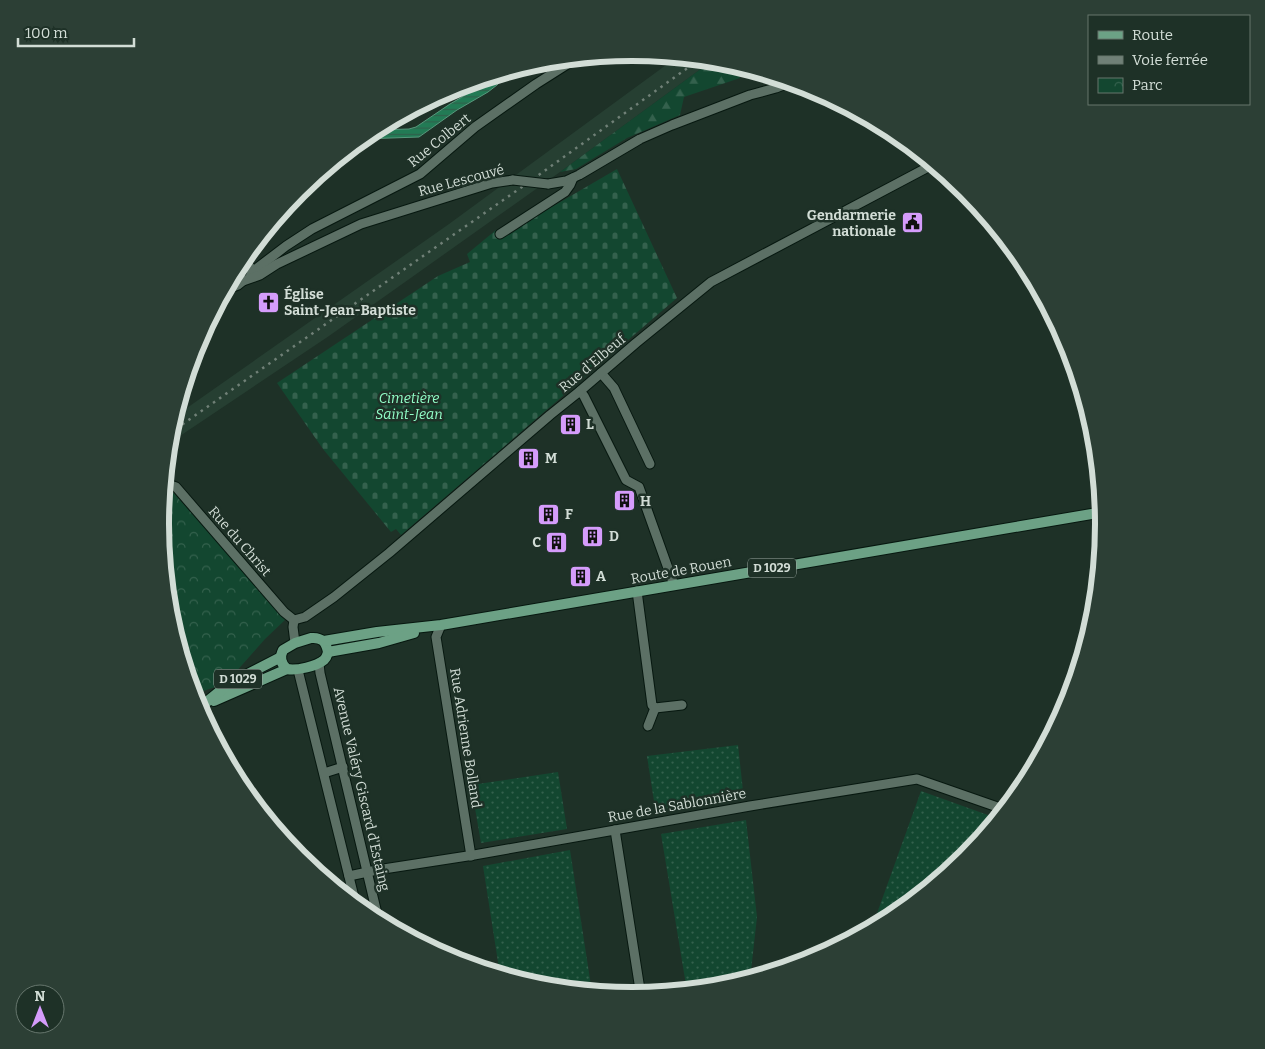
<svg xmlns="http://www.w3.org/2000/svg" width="1265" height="1049" font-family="Bitter,serif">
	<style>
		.built { fill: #263f32 }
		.forest { fill: url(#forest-firs) }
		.cemetery { fill: url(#cemetery-stones) }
		.park { fill: url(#park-crowns) }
		.garden { fill: url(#garden-dots) }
		.water { fill: url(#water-rules); stroke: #57987c }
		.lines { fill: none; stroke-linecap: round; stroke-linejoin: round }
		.minor-casing { stroke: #071810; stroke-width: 11 }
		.major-casing { stroke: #071810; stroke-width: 12 }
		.minor { stroke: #5c7065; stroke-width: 9 }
		.major { stroke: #6ca185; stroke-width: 10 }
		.rail { stroke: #708077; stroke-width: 2.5; stroke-dasharray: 2.5 5; stroke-linecap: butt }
		.minor-bridge-casing { stroke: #071810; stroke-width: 11; stroke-linecap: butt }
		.minor-bridge { stroke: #5c7065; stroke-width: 9 }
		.labels { text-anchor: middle; stroke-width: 5; stroke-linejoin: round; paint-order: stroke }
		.shield { fill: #1e3127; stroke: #9ca9a2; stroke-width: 1 }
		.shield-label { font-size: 12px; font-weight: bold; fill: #d2ddd6 }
		.street-label { font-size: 14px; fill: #d2ddd6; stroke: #1e3127 }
		.poi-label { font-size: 14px; font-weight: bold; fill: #d2ddd6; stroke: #1e3127; text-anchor: start }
		.park-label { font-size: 14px; font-style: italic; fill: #92fec8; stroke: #1e3127 }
		.rim { fill: none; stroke: #d2ddd6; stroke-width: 6 }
	</style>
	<defs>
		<pattern id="forest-firs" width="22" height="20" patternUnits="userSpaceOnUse" patternTransform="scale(1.25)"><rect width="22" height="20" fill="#134730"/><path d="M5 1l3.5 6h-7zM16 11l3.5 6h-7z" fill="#34614d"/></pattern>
		<pattern id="cemetery-stones" width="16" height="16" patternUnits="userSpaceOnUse" patternTransform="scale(1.25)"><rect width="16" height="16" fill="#134730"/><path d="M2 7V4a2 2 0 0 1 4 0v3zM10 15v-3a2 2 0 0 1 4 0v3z" fill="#34614d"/></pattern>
		<pattern id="park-crowns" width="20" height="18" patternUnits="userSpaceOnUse" patternTransform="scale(1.25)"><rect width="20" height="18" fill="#134730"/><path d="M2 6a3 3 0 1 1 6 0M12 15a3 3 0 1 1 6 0" fill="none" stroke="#34614d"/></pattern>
		<pattern id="garden-dots" width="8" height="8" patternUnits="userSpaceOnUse" patternTransform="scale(1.25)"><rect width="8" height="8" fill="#134730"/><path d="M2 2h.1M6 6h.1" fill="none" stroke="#34614d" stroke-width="1.8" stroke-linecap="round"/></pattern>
		<pattern id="water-rules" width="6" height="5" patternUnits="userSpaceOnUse" patternTransform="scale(1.25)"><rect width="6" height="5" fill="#227b55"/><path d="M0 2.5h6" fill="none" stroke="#2f614c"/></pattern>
	</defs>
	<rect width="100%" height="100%" fill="#1e3127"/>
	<path class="built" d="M677 57 713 60 560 172 329 336 168 444 170 432 174 417 449 224Z"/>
	<path class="forest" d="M713 60 725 62 737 65 736 67 740 78 684 97 680 115 627 138 576 169 560 172Z"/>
	<path class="cemetery" d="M617 169 677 298 401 535 396 529 391 532 323 449 277 383 438 276 470 262 467 254 496 230 502 236Z"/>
	<path class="park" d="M164 489H170L286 619 265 639 226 683 198 693 194 697 170 616 161 524Z"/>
	<g class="garden">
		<path d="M738 745 744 800 656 814 647 756Z"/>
		<path d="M558 772 567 829 481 843 471 785Z"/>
		<path d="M921 791 999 819 966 858 894 917 871 930Z"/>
		<path d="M746 820 757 917 750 980 724 987 687 991 661 834Z"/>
		<path d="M570 850 592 992 540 987 500 975 483 866Z"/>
	</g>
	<path class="water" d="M510 71 497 85 488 92 457 110 419 137 362 139 374 130 409 129 416 127 450 104 479 87 492 76Z"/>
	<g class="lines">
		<defs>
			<g id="minor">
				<path d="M548 184 566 181 579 175 640 139 672 125 750 95 776 88 791 82"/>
				<path d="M500 234 565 192 570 185 573 178"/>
				<path d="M240 262C247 262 251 266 252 272L250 277"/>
				<path d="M252 272 286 246 312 229 420 174 475 127 536 84 577 58"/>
				<path d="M233 275 236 280 243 281"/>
				<path d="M225 290 238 285 243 281 260 275 277 264 361 224 492 183 513 180"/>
				<path d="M601 373 614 388 650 464"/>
				<path d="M580 391 584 396 626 480 639 487 674 585"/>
				<path d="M165 483 176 487 284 612 294 620"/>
				<path d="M637 591 652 705 655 708 682 705"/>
				<path d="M294 620 305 617 334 597 389 553 550 415 580 391 636 343 711 282 934 164"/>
				<path d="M294 620 293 627 295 643"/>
				<path d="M441 625 436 637 471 856"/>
				<path d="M319 663 320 673 379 922"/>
				<path d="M298 670 356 905"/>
				<path d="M648 726 655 708"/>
				<path d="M324 773 343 767"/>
				<path d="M615 830 641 996"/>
				<path d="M349 876 377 870 474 855 750 806 917 779 1006 810"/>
			</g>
			<g id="major">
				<path d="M311 638C322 637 326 642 328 652 327 655 327 657 324 660 317 666 297 671 287 669 281 664 279 658 283 650L295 643Z"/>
				<path d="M324 641 377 632 441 625 1103 512"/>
				<path d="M328 652 379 643 414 633"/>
				<path d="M214 701 287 669"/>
				<path d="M198 709 230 683 281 657"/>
			</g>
		</defs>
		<use href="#minor" class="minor-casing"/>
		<use href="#major" class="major-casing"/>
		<use href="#minor" class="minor"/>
		<use href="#major" class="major"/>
		<path class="rail" d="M170 433 529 182 700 59"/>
		<defs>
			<path id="minor-bridge" d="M513 180 548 184"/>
		</defs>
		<use href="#minor-bridge" class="minor-bridge-casing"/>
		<use href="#minor-bridge" class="minor-bridge"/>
	</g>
	<defs>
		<symbol id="civic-square" viewBox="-11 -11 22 22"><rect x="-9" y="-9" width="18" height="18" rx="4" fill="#d59cfb" stroke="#1e3127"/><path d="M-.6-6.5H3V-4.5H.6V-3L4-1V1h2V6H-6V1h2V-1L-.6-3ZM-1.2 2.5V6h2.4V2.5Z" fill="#111"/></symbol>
		<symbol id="church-square" viewBox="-11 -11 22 22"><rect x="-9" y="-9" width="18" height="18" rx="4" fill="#d59cfb" stroke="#1e3127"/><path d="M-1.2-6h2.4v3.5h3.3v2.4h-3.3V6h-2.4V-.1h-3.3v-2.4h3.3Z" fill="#111"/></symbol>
		<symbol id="building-square" viewBox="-11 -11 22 22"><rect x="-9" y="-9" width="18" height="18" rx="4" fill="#d59cfb" stroke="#1e3127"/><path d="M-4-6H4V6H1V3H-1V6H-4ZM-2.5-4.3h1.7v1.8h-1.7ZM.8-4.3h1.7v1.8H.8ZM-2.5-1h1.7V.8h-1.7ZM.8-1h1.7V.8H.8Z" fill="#111"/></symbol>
	</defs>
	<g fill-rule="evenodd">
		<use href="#civic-square" x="900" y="210" width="25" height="25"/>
		<use href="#church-square" x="256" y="290" width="25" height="25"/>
		<use href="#building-square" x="558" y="412" width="25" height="25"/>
		<use href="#building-square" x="516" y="446" width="25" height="25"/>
		<use href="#building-square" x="612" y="488" width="25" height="25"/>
		<use href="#building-square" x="536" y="502" width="25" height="25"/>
		<use href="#building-square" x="580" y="524" width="25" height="25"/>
		<use href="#building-square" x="544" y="530" width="25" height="25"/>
		<use href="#building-square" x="568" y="564" width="25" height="25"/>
	</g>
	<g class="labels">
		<g class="shield">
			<rect x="748" y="558.5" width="48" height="19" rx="4"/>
			<rect x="214" y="669.5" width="48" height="19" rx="4"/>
		</g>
		<g class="shield-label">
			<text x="772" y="572">D 1029</text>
			<text x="238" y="683">D 1029</text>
		</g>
		<g class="street-label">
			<text transform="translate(439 140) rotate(-39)" y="5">Rue Colbert</text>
			<text transform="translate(461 180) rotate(-15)" y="5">Rue Lescouvé</text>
			<text transform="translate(592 363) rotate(-40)" y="5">Rue d'Elbeuf</text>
			<text transform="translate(240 541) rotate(49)" y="5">Rue du Christ</text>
			<text transform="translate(681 570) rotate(-10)" y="5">Route de Rouen</text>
			<text transform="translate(466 738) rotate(81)" y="5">Rue Adrienne Bolland</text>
			<text transform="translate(362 789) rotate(77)" y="5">Avenue Valéry Giscard d'Estaing</text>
			<text transform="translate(677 805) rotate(-10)" y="5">Rue de la Sablonnière</text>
		</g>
		<g class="poi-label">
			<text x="896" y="220" text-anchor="end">Gendarmerie<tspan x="896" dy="16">nationale</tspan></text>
			<text x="284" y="299">Église<tspan x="284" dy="16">Saint-Jean-Baptiste</tspan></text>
			<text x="586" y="429">L</text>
			<text x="545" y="463">M</text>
			<text x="640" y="506">H</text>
			<text x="565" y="519">F</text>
			<text x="609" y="541">D</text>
			<text x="541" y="547" text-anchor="end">C</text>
			<text x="596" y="581">A</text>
		</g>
		<g class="park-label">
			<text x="409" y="403">Cimetière<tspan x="409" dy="16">Saint-Jean</tspan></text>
		</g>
	</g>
	<path d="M0 0H1265V1049H0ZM169 524a463 463 0 1 1 926 0a463 463 0 1 1-926 0Z" fill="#2c3f35" fill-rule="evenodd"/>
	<path class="rim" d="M169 524a463 463 0 1 1 926 0a463 463 0 1 1-926 0Z"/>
	<rect x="1088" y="15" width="162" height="90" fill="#1e3127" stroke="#66766d"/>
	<rect x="1098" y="31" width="25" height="8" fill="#6ca185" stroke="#66766d"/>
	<text x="1132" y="40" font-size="15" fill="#d2ddd6">Route</text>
	<rect x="1098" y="56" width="25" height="8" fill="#708077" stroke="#66766d"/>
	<text x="1132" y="65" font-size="15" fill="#d2ddd6">Voie ferrée</text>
	<rect x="1098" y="78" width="25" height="15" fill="url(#park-crowns)" stroke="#66766d"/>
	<text x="1132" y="90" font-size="15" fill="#d2ddd6">Parc</text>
	<g transform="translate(40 1009)"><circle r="24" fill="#1e3127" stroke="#66766d"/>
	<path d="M0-4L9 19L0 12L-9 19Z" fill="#d59cfb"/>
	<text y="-8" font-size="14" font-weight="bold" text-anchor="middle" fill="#d2ddd6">N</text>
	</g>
	<path d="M18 38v8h116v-8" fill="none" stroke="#d2ddd6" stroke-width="2.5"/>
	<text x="25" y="38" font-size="15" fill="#d2ddd6" stroke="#1e3127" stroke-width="4" paint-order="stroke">100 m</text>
</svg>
